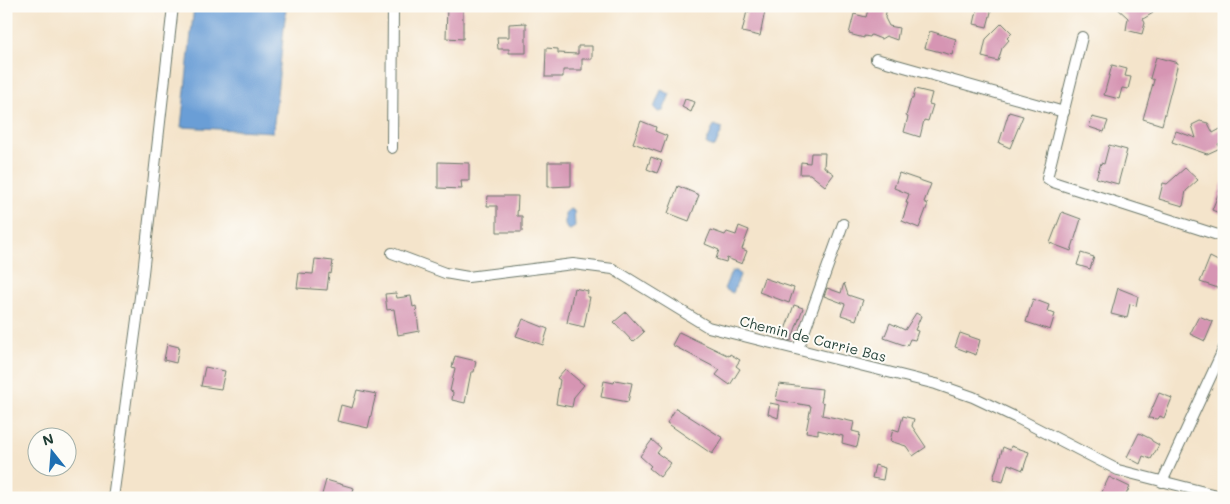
<svg xmlns="http://www.w3.org/2000/svg" width="1230" height="504" font-family="Mali,sans-serif">
	<style>
		.water { fill: #6a9ed6; stroke: #446e85 }
		.building { fill: #d695b3 }
		.lines { fill: none; stroke-linecap: round; stroke-linejoin: round }
		.street-casing { stroke: #6a7769; stroke-width: 12 }
		.street { stroke: #fff; stroke-width: 10 }
		.labels { text-anchor: middle; stroke-width: 4; stroke-linejoin: round; paint-order: stroke }
		.street-label { font-size: 14px; fill: #1f3d34; stroke: #fdfcf7 }
	</style>
	<rect width="100%" height="100%" fill="#fdfcf7"/>
	<filter id="ink" filterUnits="userSpaceOnUse"><feTurbulence type="fractalNoise" baseFrequency=".02" numOctaves="2"/><feDisplacementMap in="SourceGraphic" scale="10" xChannelSelector="R" yChannelSelector="G"/><feConvolveMatrix kernelMatrix="1 2 1 2 8 2 1 2 1" color-interpolation-filters="sRGB"/></filter>
	<filter id="wash" filterUnits="userSpaceOnUse"><feTurbulence type="fractalNoise" baseFrequency=".0096" numOctaves="4" result="noise"/><feDisplacementMap in="SourceGraphic" scale="20" xChannelSelector="R" yChannelSelector="G"/><feGaussianBlur stdDeviation="1.12" result="paint"/><feColorMatrix in="noise" values="0 0 0 0 0 0 0 0 0 0 0 0 0 0 0 0 0 1.4 0 .05"/><feComposite in="paint" operator="in"/></filter>
	<g filter="url(#wash)">
		<rect width="100%" height="100%" fill="#f4e4cb"/>
		<g class="water">
			<path d="M194 6H269L286 9 273 132 181 127Z"/>
			<path d="M661 90 670 94 663 111 658 112 654 108Z"/>
			<path d="M714 125 723 128 715 147 706 144Z"/>
			<path d="M570 209 574 211 575 227 570 230 567 229 565 225V213Z"/>
			<path d="M734 271H737L740 275 733 293 724 289 731 272Z"/>
		</g>
		<g id="blocks">
			<g class="building">
				<path d="M447 6H463V39L446 38Z"/>
				<path d="M750 6H766L760 36 742 32 747 11 749 12Z"/>
				<path d="M869 6H887L885 18 889 26 899 28 897 40 886 36 881 39 871 35 870 37 864 36V38L849 34 854 14 866 17Z"/>
				<path d="M978 6 987 8 991 12 987 27 974 24Z"/>
				<path d="M1115 6H1150L1153 13 1143 19 1145 23 1142 34 1126 30 1128 18Z"/>
				<path d="M526 23V53H509V49H498L497 37H509V24Z"/>
				<path d="M1002 23 1012 33 1007 38 1009 40 1002 48 998 61 982 57 986 39Z"/>
				<path d="M930 31 956 39 952 55 925 48Z"/>
				<path d="M578 46H592V59H582V70H563V77H545L546 48 558 49V53L578 54Z"/>
				<path d="M1156 57 1178 63 1162 125 1143 119 1154 80 1150 78Z"/>
				<path d="M1112 65 1127 69 1125 76 1131 77 1128 89 1122 88 1119 99 1104 95Z"/>
				<path d="M915 89 932 93 929 104 933 105 928 121 924 120 920 137 904 132 908 117 906 116 911 99H913Z"/>
				<path d="M685 99 695 102 691 112 682 107Z"/>
				<path d="M1009 112 1023 116 1010 148 999 143Z"/>
				<path d="M1092 117 1108 121 1104 132 1089 127Z"/>
				<path d="M641 121 656 127 655 131 667 136 661 153 633 143Z"/>
				<path d="M1200 121 1208 123 1213 133 1224 127V141L1218 144 1220 148 1207 154 1172 142 1176 131 1196 138 1192 125Z"/>
				<path d="M1109 145 1127 150 1118 184 1096 178 1101 163 1104 164Z"/>
				<path d="M811 153H825L824 167 834 174 825 186 810 174H800L801 162 810 163Z"/>
				<path d="M651 157 662 161 657 173 647 169Z"/>
				<path d="M438 162 469 163V181H461L462 189 438 188Z"/>
				<path d="M548 162H571V186L548 187Z"/>
				<path d="M1185 168 1198 180 1186 191 1183 206 1159 199 1163 183 1167 184Z"/>
				<path d="M899 173 931 184 924 202 928 204 919 228 902 221 908 203H906L909 194 894 188Z"/>
				<path d="M1223 182 1224 183V215L1212 210Z"/>
				<path d="M678 186 699 195 689 221 668 213Z"/>
				<path d="M488 196H518L517 216H522V232H497V206H487Z"/>
				<path d="M1062 212 1081 219 1071 251 1050 243Z"/>
				<path d="M739 226 749 230 742 249 747 251 742 264 727 258 726 262 716 259 719 250 705 244 711 230 725 235 727 232 736 235Z"/>
				<path d="M1081 253 1094 257 1090 269 1077 265Z"/>
				<path d="M1210 257 1224 264V274L1218 288 1200 282Z"/>
				<path d="M315 259 333 261 331 274 329 273 327 290 297 288 299 273 313 274Z"/>
				<path d="M764 278 794 288 789 303 759 292Z"/>
				<path d="M844 283 848 295 863 300 856 320 841 315 845 304 824 296 827 288 841 293Z"/>
				<path d="M574 288 588 291 587 297H590L584 327 567 323Z"/>
				<path d="M1118 288 1138 296 1136 306 1130 304 1127 318 1111 314Z"/>
				<path d="M396 293 397 298 411 296 413 307 416 306 419 331 398 335 394 309 387 310 385 294Z"/>
				<path d="M1033 299 1049 305 1047 311 1055 314 1050 330 1026 322Z"/>
				<path d="M794 305 803 308 791 341 782 338Z"/>
				<path d="M626 312 644 332 633 342 614 322Z"/>
				<path d="M916 313 921 316 915 330 918 331 915 340 910 339 907 346 884 338 890 323 905 330Z"/>
				<path d="M1199 316 1213 322 1205 341 1190 334Z"/>
				<path d="M523 319 548 329 543 345 516 336Z"/>
				<path d="M679 332 729 356 730 354 740 360 736 366 740 369 730 385 716 375 720 370 672 345Z"/>
				<path d="M960 333 980 340 976 355 955 347Z"/>
				<path d="M167 344 179 347 176 363 164 360Z"/>
				<path d="M455 356 476 361 474 372H471L465 403 452 400 453 392 450 391 455 368 452 367Z"/>
				<path d="M205 367 225 371 221 389 201 386Z"/>
				<path d="M565 369 584 385 574 397 572 407 556 404 560 380 557 378Z"/>
				<path d="M615 380 632 383 628 402 601 397 604 381 614 383Z"/>
				<path d="M779 384 822 389 821 397H822L821 402 824 403 822 415 854 422 852 431 860 433 857 447 842 443 843 436 818 430V434L806 432 811 406 776 400Z"/>
				<path d="M357 390 376 394 368 428 337 421 341 405 352 408Z"/>
				<path d="M1159 393 1172 398 1164 418 1160 416 1158 419 1148 418Z"/>
				<path d="M770 403 780 405 778 418 768 414Z"/>
				<path d="M676 408 723 438 712 454 667 423Z"/>
				<path d="M903 416 914 419 912 426 926 447 913 456 906 446 890 441 893 429 899 431Z"/>
				<path d="M1139 433 1151 439 1152 441 1159 445 1151 459 1143 456 1140 464 1127 457Z"/>
				<path d="M652 440 661 448 657 453 671 463 660 477 649 468 651 466 640 456Z"/>
				<path d="M1011 446 1029 452 1023 470 1008 464 1003 482 993 479 1003 447 1010 450Z"/>
				<path d="M875 465 885 468 883 480 872 478Z"/>
				<path d="M1109 477 1130 487 1124 498H1099Z"/>
				<path d="M326 480 354 488 351 498H321Z"/>
			</g>
		</g>
	</g>
	<g filter="url(#ink)">
		<use href="#blocks" fill-opacity="0" stroke="#6a7769" stroke-width="1"/>
		<g class="lines">
			<defs>
				<g id="street">
					<path d="M1082 37 1047 178 1053 182 1224 237"/>
					<path d="M876 59 1064 112"/>
					<path d="M392 148 393 6"/>
					<path d="M392 253 445 273 468 277 573 264 613 269 708 327 936 384 973 397 1017 418 1118 470 1224 497"/>
					<path d="M798 349 843 224"/>
					<path d="M1162 482 1224 348"/>
					<path d="M113 498 142 282 173 6"/>
				</g>
			</defs>
			<use href="#street" class="street-casing"/>
			<use href="#street" class="street"/>
		</g>
	</g>
	<g class="labels">
		<g class="street-label">
			<text transform="translate(813 339) rotate(14)" y="5">Chemin de Carrie Bas</text>
		</g>
	</g>
	<rect width="1230" height="504" fill="none" stroke="#fdfcf7" stroke-width="25"/>
	<g transform="translate(52 452) rotate(343)"><circle r="24" fill="#fdfcf7" stroke="#a4b0a9"/>
	<path d="M0-4L9 19L0 12L-9 19Z" fill="#1f6fb2"/>
	<text y="-8" font-size="14" font-weight="bold" text-anchor="middle" fill="#1f3d34">N</text>
	</g>
</svg>
